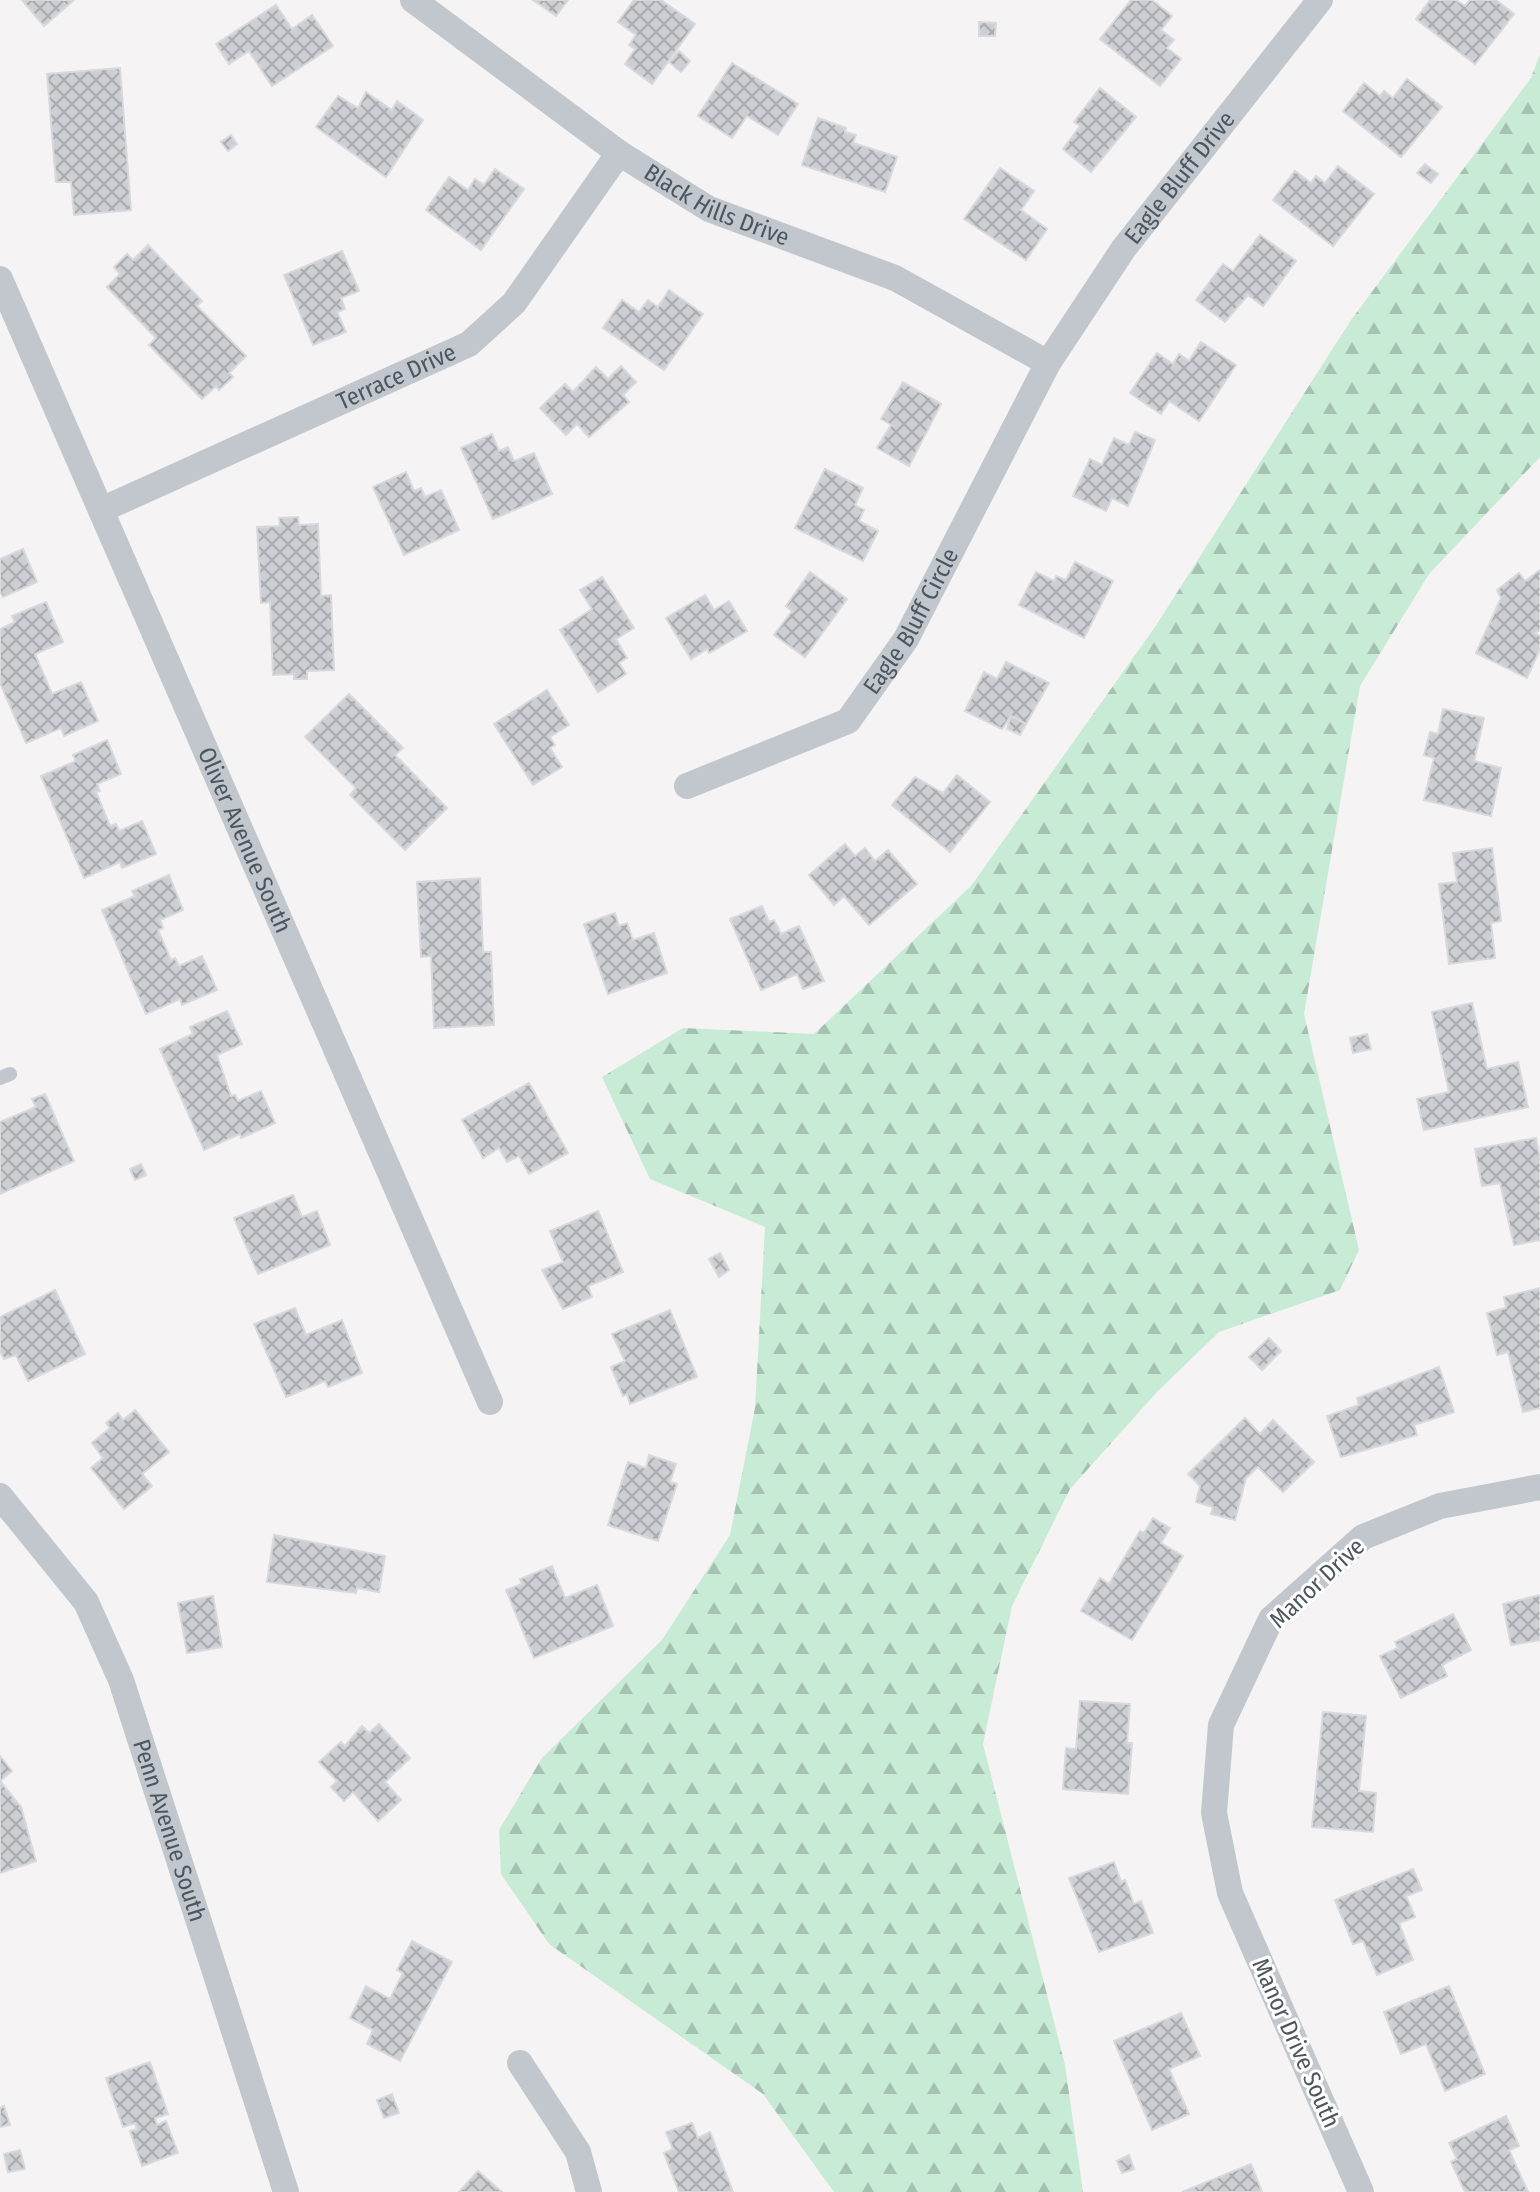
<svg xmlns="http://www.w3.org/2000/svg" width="1540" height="2192" font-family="'Fira Sans Condensed',sans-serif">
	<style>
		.forest { fill: url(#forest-firs) }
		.building { fill: url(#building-cross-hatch); stroke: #d8d9dd; stroke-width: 2 }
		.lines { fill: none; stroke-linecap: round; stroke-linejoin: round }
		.service { stroke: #c1c7cd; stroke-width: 14 }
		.minor { stroke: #c1c7cd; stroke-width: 26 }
		.labels { text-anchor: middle; stroke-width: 6; stroke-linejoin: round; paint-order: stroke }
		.street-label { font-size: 24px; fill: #4d565e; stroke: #fff }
	</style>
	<defs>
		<pattern id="forest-firs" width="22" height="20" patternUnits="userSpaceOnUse" patternTransform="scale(2)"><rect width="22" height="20" fill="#c8ebd6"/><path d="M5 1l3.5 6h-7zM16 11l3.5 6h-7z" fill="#a5c1b1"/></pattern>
		<pattern id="building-cross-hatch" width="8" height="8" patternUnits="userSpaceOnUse" patternTransform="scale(2)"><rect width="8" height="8" fill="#cecfd4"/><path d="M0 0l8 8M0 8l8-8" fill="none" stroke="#a9abaf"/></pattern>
	</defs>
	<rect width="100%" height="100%" fill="#f5f3f3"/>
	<path class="forest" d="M1540 54V457L1429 574 1360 686 1304 1014 1359 1250 1340 1290 1219 1332 1157 1392 1070 1489 1012 1606 983 1744 1065 2065 1083 2192H834L763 2094 549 1944 501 1874 499 1830 542 1758 662 1640 730 1535 755 1408 765 1227 650 1179 602 1077 683 1028 814 1034 971 886 1155 627 1351 320 1531 78Z"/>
	<g class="building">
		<path d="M22 0H74L44 26Z"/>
		<path d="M533 0H568L556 16Z"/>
		<path d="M634 0H661L695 24 652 84 625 64 635 49 629 45 636 35 618 22Z"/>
		<path d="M1131 0H1152L1172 16 1161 30 1174 40 1167 48 1181 59 1160 86 1100 39Z"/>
		<path d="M1430 0H1456L1465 6 1470 0H1496L1514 14 1475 64 1416 19Z"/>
		<path d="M276 5 292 29 312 15 333 46 272 86 249 51 229 64 216 44Z"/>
		<path d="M979 22 996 23 995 36H979Z"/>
		<path d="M679 51 690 61 681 72 669 62Z"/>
		<path d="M732 63 798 104 778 135 747 116 732 138 698 116Z"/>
		<path d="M120 68 131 210 74 215 71 182H56L47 74Z"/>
		<path d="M1407 79 1442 107 1401 157 1343 111 1364 83 1380 96 1384 91 1393 98Z"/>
		<path d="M1100 88 1136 117 1091 172 1063 149 1080 126 1074 122Z"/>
		<path d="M366 92 392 110 397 101 423 120 386 177 316 127 338 96 358 108Z"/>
		<path d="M818 118 846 128 845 132 856 135 853 143 897 157 885 192 802 165Z"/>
		<path d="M231 135 237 144 228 151 221 142Z"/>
		<path d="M1425 164 1438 174 1431 183 1417 173Z"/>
		<path d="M1338 166 1374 194 1333 246 1273 200 1295 171 1311 183 1316 176 1325 183Z"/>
		<path d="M1000 168 1034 191 1021 210 1047 229 1026 260 964 219Z"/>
		<path d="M495 169 524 189 481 250 426 210 449 177 468 190 475 179 484 185Z"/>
		<path d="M1260 235 1296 261 1263 306 1248 295 1225 322 1196 300 1223 264 1233 271Z"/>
		<path d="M148 245 202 301 197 306 246 356 229 373 233 377 219 390 216 386 202 399 149 345 156 338 107 287 120 274 114 267 127 254 133 260Z"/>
		<path d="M342 251 359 291 341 298 345 309 337 312 346 332 313 345 284 275Z"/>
		<path d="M669 290 703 314 664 370 603 328 622 300 639 312 648 300 658 307Z"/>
		<path d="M1201 342 1236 365 1199 421 1169 401 1161 414 1130 393 1157 353 1173 364 1179 354 1189 361Z"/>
		<path d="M621 366 636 382 623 395 629 402 589 437 577 424 566 435 540 408 565 384 573 392 596 367 608 379Z"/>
		<path d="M903 382 941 404 909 466 877 448 891 425 881 419Z"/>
		<path d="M1135 432 1155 440 1128 506 1112 498 1106 511 1073 496 1090 459 1102 465 1114 438 1129 445Z"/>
		<path d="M492 434 499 451 508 447 514 461 534 453 552 494 493 519 461 448Z"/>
		<path d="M825 469 863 488 855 505 864 510 859 521 878 531 863 561 795 528Z"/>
		<path d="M406 472 414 491 421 488 425 497 441 490 459 530 404 555 373 487Z"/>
		<path d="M298 517 299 525 318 524 321 596 331 595 334 670 307 671V679H294V674L273 675 270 602 261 603 257 527 280 526 279 518Z"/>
		<path d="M23 549 37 582 3 597 0 592V559Z"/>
		<path d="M1075 562 1113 581 1084 638 1019 605 1036 572 1054 581 1056 576 1066 580Z"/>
		<path d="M1540 570V630L1535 633 1540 636V649L1527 678 1476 653 1501 598 1497 590 1519 573 1525 581Z"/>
		<path d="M810 572 847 599 805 657 774 635 792 611 786 606Z"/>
		<path d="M602 577 634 628 616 639 627 658 619 663 626 674 598 692 560 630 592 609 580 590Z"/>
		<path d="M705 595 714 610 729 601 747 631 709 653 707 649 691 659 666 618Z"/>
		<path d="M46 602 63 642 35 654 52 694 81 682 98 721 64 736 61 728 26 743 0 683V629L15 622 12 616Z"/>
		<path d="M1006 662 1049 683 1026 724 1011 716 1002 729 965 711 984 672 997 679Z"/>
		<path d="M547 690 569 725 550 737 555 745 550 748 562 767 533 785 494 724Z"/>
		<path d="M349 694 403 748 395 755 447 808 405 850 350 795 356 788 305 737Z"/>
		<path d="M1443 709 1484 718 1474 761 1501 768 1491 816 1424 800 1434 758 1424 755 1430 732 1438 734Z"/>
		<path d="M1011 716 1026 724 1020 735 1007 729Z"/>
		<path d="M107 740 121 774 97 784 100 791 96 792 110 826 116 824 119 831 142 821 156 854 122 868 120 862 84 878 41 776 76 761 73 755Z"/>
		<path d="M957 775 990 802 950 852 892 805 915 777 943 793Z"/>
		<path d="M845 844 855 856 865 848 875 861 888 850 917 884 869 925 844 896 834 905 809 875Z"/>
		<path d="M1492 848 1501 921 1491 923 1495 958 1449 964 1439 884 1457 882 1453 853Z"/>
		<path d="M169 875 183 910 160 920 163 928 158 930 171 960 175 958 179 966 202 956 217 990 182 1005 180 999 146 1014 102 910 135 896 132 891Z"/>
		<path d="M480 878 483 952H491L494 1025 434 1028 431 956 421 957 417 882Z"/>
		<path d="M762 906 769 922 774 920 781 934 799 926 824 981 803 989 797 974 761 990 730 919Z"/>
		<path d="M615 913 619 926 627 923 633 940 654 933 667 973 608 994 584 924Z"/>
		<path d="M1472 1003 1487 1069 1518 1062 1528 1107 1424 1130 1417 1099 1449 1092 1432 1012Z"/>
		<path d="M227 1011 242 1044 217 1055 231 1096 235 1095 238 1101 261 1091 275 1123 241 1138 240 1134 204 1150 160 1049 193 1034 190 1027Z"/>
		<path d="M1367 1034 1371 1049 1353 1053 1350 1038Z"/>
		<path d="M529 1083 568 1153 529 1174 519 1156 507 1162 499 1148 483 1158 462 1120Z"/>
		<path d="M45 1094 74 1161 0 1194V1122L36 1107 32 1099Z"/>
		<path d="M1536 1138 1540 1159V1240L1514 1245 1500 1183 1482 1186 1475 1149Z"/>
		<path d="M141 1164 146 1175 135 1180 130 1169Z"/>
		<path d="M293 1195 302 1217 317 1211 330 1245 258 1274 234 1218Z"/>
		<path d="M598 1211 623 1272 588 1286 592 1297 563 1309 542 1270 563 1262 550 1231Z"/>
		<path d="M720 1253 729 1270 719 1277 709 1259Z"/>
		<path d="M1540 1288V1408L1523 1412 1508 1352 1497 1355 1487 1313 1506 1308 1504 1297Z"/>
		<path d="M55 1290 85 1354 28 1381 16 1355 4 1359 0 1351V1317Z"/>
		<path d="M295 1308 306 1335 342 1320 362 1373 328 1387 325 1381 286 1397 254 1324Z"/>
		<path d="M670 1310 697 1377 630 1404 627 1394 623 1396 611 1367 625 1361 612 1334Z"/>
		<path d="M1269 1338 1281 1351 1262 1370 1249 1357Z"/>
		<path d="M1439 1367 1454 1412 1414 1425 1417 1435 1341 1457 1327 1416 1359 1405 1357 1398Z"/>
		<path d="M135 1410 169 1452 142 1474 152 1486 124 1509 91 1468 103 1458 92 1443 110 1428 106 1423 118 1413 123 1420Z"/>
		<path d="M1245 1418 1260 1434 1273 1420 1314 1462 1283 1492 1258 1467 1246 1478 1235 1520 1211 1514 1213 1507 1196 1502 1200 1486 1188 1474Z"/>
		<path d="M649 1455 676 1464 670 1482 677 1484 658 1541 608 1525 628 1462 646 1468Z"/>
		<path d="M1153 1518 1170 1528 1161 1543 1183 1556 1132 1640 1081 1611 1100 1578 1109 1584 1140 1531 1144 1533Z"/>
		<path d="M274 1535 385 1556 379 1592 357 1588 356 1593 267 1582Z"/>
		<path d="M552 1566 565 1598 597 1585 613 1626 534 1658 506 1590 522 1584 520 1579Z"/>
		<path d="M1540 1595V1640L1511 1645 1503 1604Z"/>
		<path d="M213 1596 222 1647 187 1653 178 1603Z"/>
		<path d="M1453 1614 1471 1650 1442 1665 1447 1676 1401 1698 1380 1656 1398 1648 1395 1642Z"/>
		<path d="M1080 1701 1130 1704 1127 1743H1132L1128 1794 1063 1789 1066 1748 1076 1749Z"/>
		<path d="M1323 1712 1366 1716 1359 1791 1376 1793 1373 1832 1312 1827Z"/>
		<path d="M379 1724 410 1758 385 1782 401 1800 378 1821 353 1792 344 1801 331 1787 337 1781 319 1762 341 1742 345 1746 362 1726 369 1733Z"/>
		<path d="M0 1756 12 1771 0 1781Z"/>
		<path d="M0 1781 21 1807 36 1861 0 1873Z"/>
		<path d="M1114 1862 1121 1882 1125 1880 1134 1904 1141 1901 1153 1933 1099 1952 1069 1878Z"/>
		<path d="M1413 1869 1422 1890 1406 1896 1415 1917 1399 1923 1413 1960 1377 1975 1363 1941 1353 1944 1335 1900Z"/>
		<path d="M412 1941 452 1962 400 2061 367 2044 373 2030 350 2018 366 1986 390 1999 403 1973 397 1970Z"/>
		<path d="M1449 1986 1485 2074 1445 2091 1426 2044 1401 2054 1384 2012Z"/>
		<path d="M1181 2013 1200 2056 1169 2069 1189 2114 1152 2130 1114 2041Z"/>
		<path d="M150 2062 168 2114 155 2118 157 2125 166 2121 178 2153 142 2166 130 2131 137 2129 135 2123 123 2127 106 2078Z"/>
		<path d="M392 2094 399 2113 384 2118 377 2100Z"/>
		<path d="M4 2106 10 2125 0 2127V2108Z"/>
		<path d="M1506 2116 1519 2146 1509 2150 1528 2192H1465L1451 2162 1457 2159 1449 2143Z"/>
		<path d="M692 2123 698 2138 710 2132 733 2192H679L664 2153 673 2149 666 2132Z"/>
		<path d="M20 2150 25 2169 8 2172 4 2154Z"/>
		<path d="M1129 2155 1134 2169 1122 2173 1117 2161Z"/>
		<path d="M1251 2164 1262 2192H1182Z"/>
		<path d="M478 2171 502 2192H459Z"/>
	</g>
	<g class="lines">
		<path class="service" d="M0 1078 10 1074"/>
		<g class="minor">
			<path id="s1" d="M413 0 619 153 709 209 895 278 1048 363"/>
			<path id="s2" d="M0 279 490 1402"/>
			<path id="s3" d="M101 510 469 344 514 303 619 153"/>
			<path id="s4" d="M687 786 848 721 906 639 1048 363 1124 248 1320 0"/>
			<path id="s5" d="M0 1496 86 1602 121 1680 286 2192"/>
			<path d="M520 2063 578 2152 589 2192"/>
			<path d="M1361 2192 1230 1893 1214 1813 1221 1725 1271 1619 1363 1537 1440 1506 1540 1487"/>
		</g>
	</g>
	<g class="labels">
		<g class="street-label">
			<text dy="8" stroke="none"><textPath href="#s4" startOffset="812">Eagle Bluff Drive</textPath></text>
			<text dy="8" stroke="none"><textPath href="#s1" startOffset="368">Black Hills Drive</textPath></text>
			<text dy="8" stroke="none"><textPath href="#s3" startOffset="324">Terrace Drive</textPath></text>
			<text dy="8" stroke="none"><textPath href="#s4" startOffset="292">Eagle Bluff Circle</textPath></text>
			<text dy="8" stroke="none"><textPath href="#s2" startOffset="612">Oliver Avenue South</textPath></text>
			<text transform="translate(1317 1583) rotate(-43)" y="8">Manor Drive</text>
			<text dy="8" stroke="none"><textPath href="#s5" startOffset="380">Penn Avenue South</textPath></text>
			<text transform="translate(1296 2043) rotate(66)" y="8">Manor Drive South</text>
		</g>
	</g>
</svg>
